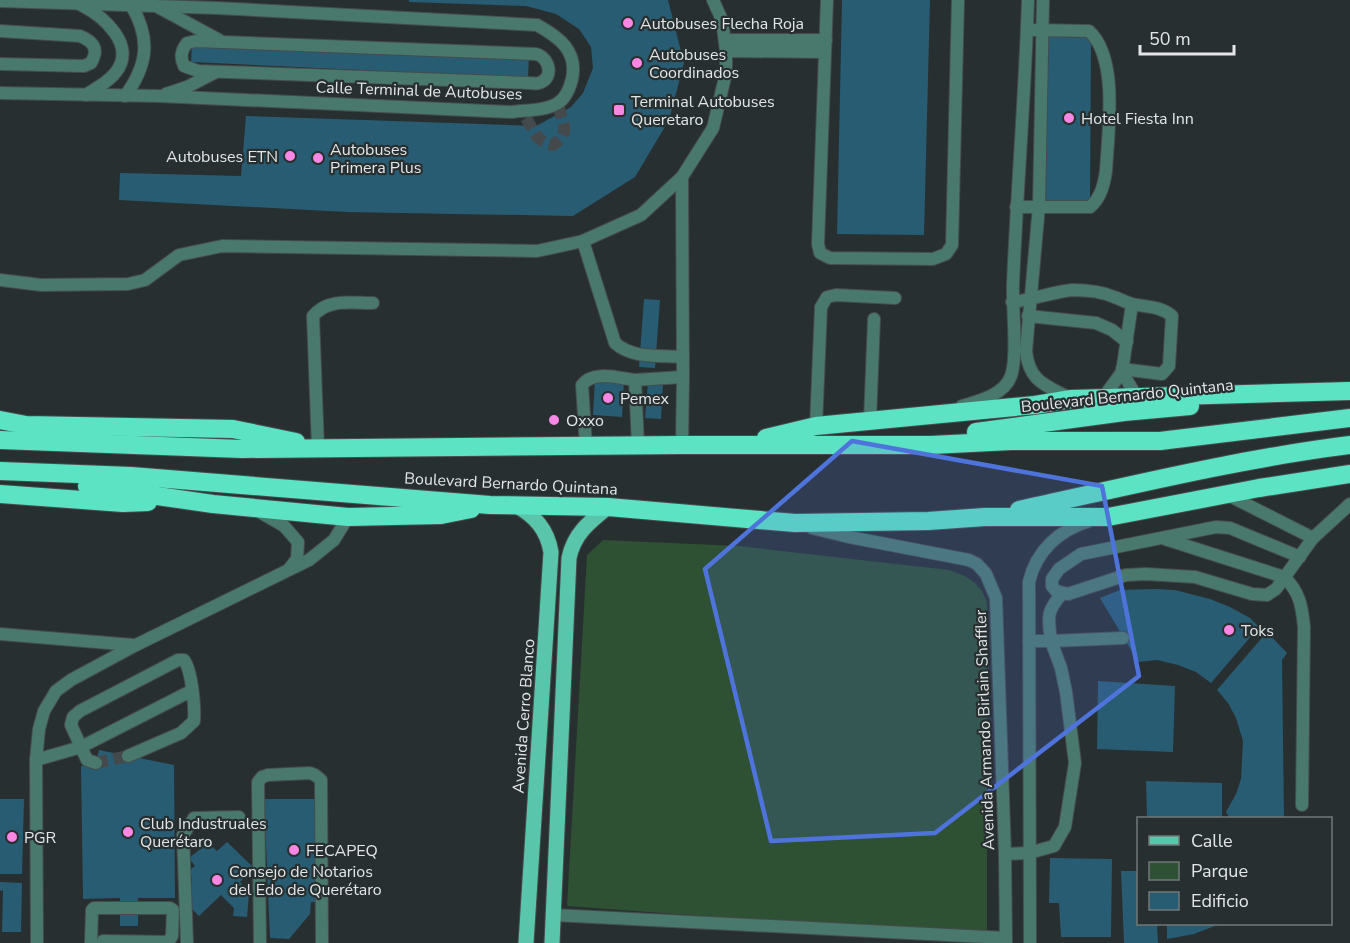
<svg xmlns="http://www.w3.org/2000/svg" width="1350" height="943" font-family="'Nunito Sans',sans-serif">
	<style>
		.green { fill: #2e5033 }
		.building { fill: #285c72 }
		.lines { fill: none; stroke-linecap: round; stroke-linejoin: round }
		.minor-tunnel { stroke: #444a4b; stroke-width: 12; stroke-dasharray: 12 6; stroke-linecap: butt }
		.minor-casing { stroke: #464c4d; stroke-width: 14 }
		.major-casing { stroke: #464c4d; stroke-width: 17 }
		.highway-casing { stroke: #464c4d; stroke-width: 20 }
		.minor { stroke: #49796c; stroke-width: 12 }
		.major { stroke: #59c5ab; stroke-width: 15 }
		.highway { stroke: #5ce3c3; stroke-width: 18 }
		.marked { fill: #4e74dc; fill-opacity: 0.2; stroke: #4e74dc; stroke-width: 4.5; stroke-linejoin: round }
		.poi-dot { fill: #fc86e3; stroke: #282f30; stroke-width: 2 }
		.labels { text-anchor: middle; stroke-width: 4.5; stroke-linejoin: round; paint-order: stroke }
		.poi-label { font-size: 16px; fill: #e2e6e7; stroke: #282f30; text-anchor: start }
		.street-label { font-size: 16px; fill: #e2e6e7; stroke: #282f30 }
	</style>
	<rect width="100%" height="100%" fill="#282f30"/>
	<path class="green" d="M603 540 739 546 949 570 965 576 975 583 982 591 987 602V937L567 906 587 555Z"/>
	<g class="building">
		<path d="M409 0H668L684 63 669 120 635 177 573 216 347 212 119 200 120 173 241 176 246 116 536 126 571 107 583 93 593 68 591 47 579 29 556 14 526 6 409 2Z"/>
		<path d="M842 0H930L924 235 837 234Z"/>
		<path d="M1049 34 1091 36 1090 201 1044 200Z"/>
		<path d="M192 42 529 57 528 78 191 62Z"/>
		<path d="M644 299 660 300 655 368 639 367Z"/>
		<path d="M595 378 624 380 622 417 593 415Z"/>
		<path d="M648 382 663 383 661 419 645 418Z"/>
		<path d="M1155 589 1175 590 1210 599 1230 607 1250 618 1259 627 1211 683 1196 672 1178 665 1157 660 1138 662 1100 598 1120 590Z"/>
		<path d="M1267 632 1287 653 1282 660 1284 818H1230L1226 812 1236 794 1241 779 1243 741 1236 718 1228 703 1217 690Z"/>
		<path d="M1098 681 1175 686 1173 752 1097 749Z"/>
		<path d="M99 750 174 765 175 898H138V926H120V898L83 899 81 766H95Z"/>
		<path d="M1146 781 1222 783V818H1147Z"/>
		<path d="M0 799H24L22 874H0Z"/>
		<path d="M264 799H321V902H311L310 914 289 939 270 938Z"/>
		<path d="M227 842 254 868 240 882 249 894 247 917 233 916 234 908 221 895 199 916 189 906 192 878 187 872 195 866 189 858 208 843 217 851Z"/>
		<path d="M1050 858 1112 859 1111 937H1061L1059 903H1049Z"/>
		<path d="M1121 871H1138V924H1157L1158 943H1124Z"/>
		<path d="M0 882 22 883 21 932H2L3 890 0 891Z"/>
		<path d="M1167 924H1220L1194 934 1167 939Z"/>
	</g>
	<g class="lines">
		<g class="minor-tunnel">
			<path d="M526 118C535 132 535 141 553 145 571 133 563 125 559 108"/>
			<path d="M96 763 128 756"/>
		</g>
		<defs>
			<g id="minor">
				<path d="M827 0 818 244 820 253 830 258 933 259 946 254 952 245 958 0"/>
				<path d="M1043 0 1039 206 1026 351C1029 382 1046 385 1071 399"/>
				<path d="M0 1 217 8 537 25C559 37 578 51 572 79 570 87 566 98 558 103 545 111 526 110 512 112L159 96 0 93"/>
				<path d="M81 5C103 16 137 45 116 72 109 82 96 88 86 95"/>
				<path d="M158 7 219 40"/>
				<path d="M0 31 80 36C94 42 99 49 91 63L84 66 0 64"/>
				<path d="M725 40H826"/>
				<path d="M196 41 536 54C549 57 555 78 539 83 536 84 533 83 529 83L198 71 184 66C180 57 181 51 187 43Z"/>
				<path d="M726 51 825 52"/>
				<path d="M166 94 187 87 216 72"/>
				<path d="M125 96C148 65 151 38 131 5"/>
				<path d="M682 177 683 377"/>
				<path d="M1016 207H1090C1101 198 1104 184 1106 171 1108 133 1119 58 1089 31L1034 30"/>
				<path d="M583 241 615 343C633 359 659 355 683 357"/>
				<path d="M0 280 41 285 128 284 145 280 179 255 222 246 537 251 583 241 641 215 682 177 713 128 726 73V51L722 20 713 0"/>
				<path d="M1012 302C1032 300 1052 292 1072 290 1085 290 1103 292 1114 297 1120 299 1125 302 1132 304 1145 307 1161 306 1172 316L1169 366 1162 374 1122 369"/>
				<path d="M1028 316 1096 323 1112 330 1127 342"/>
				<path d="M1122 372 1137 397"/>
				<path d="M1103 398 1122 372 1132 304"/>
				<path d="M962 406C979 401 1004 395 1011 376 1018 356 1012 308 1013 284 1017 190 1025 95 1028 0"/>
				<path d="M870 420 874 319"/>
				<path d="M816 426 821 307 827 297 836 295 895 298"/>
				<path d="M586 446 582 385C593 370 618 378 635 380"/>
				<path d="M638 446 635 380 683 377 682 445"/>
				<path d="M318 448 313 316C328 298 352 303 373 303"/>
				<path d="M1226 494 1313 538"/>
				<path d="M258 511 284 526 298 542 297 559 289 569"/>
				<path d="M812 528 849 537 969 560 977 564 986 574 996 598 1005 854 1006 943"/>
				<path d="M1165 539 1284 577C1300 592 1302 607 1304 627L1302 805"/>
				<path d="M1300 557 1230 528 1216 527 1081 554 1059 569 1052 579V586L1056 591 1068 594 1126 575 1146 574 1195 577 1252 594 1267 595 1276 589 1313 538 1350 504"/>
				<path d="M1062 594C1046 611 1048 618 1051 641L1123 638"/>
				<path d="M0 634 133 645"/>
				<path d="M36 760 81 747 191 691"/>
				<path d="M96 763 87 760 71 725 73 717 80 711 178 660H184C192 671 195 707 194 721L181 733 128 756"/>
				<path d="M1005 854 1029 853 1054 846 1065 827 1075 763 1066 692 1061 668 1051 641H1029"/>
				<path d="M554 915 1006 938"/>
				<path d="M37 943 36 760 39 729 44 711 56 691 71 680 134 646 309 560 334 540 348 517"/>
				<path d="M91 943 92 910 94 908H170L173 910 172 936 168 942 103 941V943"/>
				<path d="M187 943 183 835 194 818 239 817"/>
				<path d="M260 943 258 782 262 777 268 775 310 773 315 775 321 780 322 943"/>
				<path d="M1030 943 1029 582C1036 551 1059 530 1089 521"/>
			</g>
			<g id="major">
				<path d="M515 505C535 516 547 529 551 552L526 943"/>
				<path d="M552 943 569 558C574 534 589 522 608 507"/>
			</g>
			<g id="highway">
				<path d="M0 420 26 425 233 429 296 442"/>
				<path d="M976 432 1124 412 1190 406"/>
				<path d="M766 438 816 426 1035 405 1071 399 1350 391"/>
				<path d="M0 440 242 449 682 445H931L1011 441H1160L1350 418"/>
				<path d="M0 471 131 476 490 505 608 507 795 523 928 521 985 517H1108L1259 488 1350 474"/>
				<path d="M87 486 213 504 348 517 441 515 471 509"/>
				<path d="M0 494 123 503 148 502"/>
				<path d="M1019 510C1129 486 1238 459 1350 445"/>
			</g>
		</defs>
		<use href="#minor" class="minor-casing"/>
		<use href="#major" class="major-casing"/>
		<use href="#highway" class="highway-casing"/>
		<use href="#minor" class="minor"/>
		<use href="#major" class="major"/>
		<use href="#highway" class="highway"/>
	</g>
	<path class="marked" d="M852 441 1102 486 1139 676 935 833 771 841 705 569Z"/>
	<g class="poi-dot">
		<circle cx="628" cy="23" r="6"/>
		<circle cx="637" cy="63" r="6"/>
		<rect x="613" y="104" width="12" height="12" rx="3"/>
		<circle cx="1069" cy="118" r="6"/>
		<circle cx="290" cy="156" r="6"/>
		<circle cx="318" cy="158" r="6"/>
		<circle cx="608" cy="398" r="6"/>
		<circle cx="554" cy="420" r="6"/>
		<circle cx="1229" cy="630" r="6"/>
		<circle cx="128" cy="832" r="6"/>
		<circle cx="12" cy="837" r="6"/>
		<circle cx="294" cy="850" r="6"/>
		<circle cx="217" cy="880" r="6"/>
	</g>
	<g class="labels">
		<g class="poi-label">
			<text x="640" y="29">Autobuses Flecha Roja</text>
			<text x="649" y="60">Autobuses<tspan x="649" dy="18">Coordinados</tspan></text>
			<text x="631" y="107">Terminal Autobuses<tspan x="631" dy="18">Queretaro</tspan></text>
			<text x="1081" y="124">Hotel Fiesta Inn</text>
			<text x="330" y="155">Autobuses<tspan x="330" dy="18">Primera Plus</tspan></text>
			<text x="278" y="162" text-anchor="end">Autobuses ETN</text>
			<text x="620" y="404">Pemex</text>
			<text x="566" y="426">Oxxo</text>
			<text x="1241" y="636">Toks</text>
			<text x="140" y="829">Club Industruales<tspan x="140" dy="18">Querétaro</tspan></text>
			<text x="24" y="843">PGR</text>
			<text x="306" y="856">FECAPEQ</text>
			<text x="229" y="877">Consejo de Notarios<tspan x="229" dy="18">del Edo de Querétaro</tspan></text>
		</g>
		<g class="street-label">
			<text transform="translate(419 90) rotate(2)" y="6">Calle Terminal de Autobuses</text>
			<text transform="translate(1127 395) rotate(-6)" y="6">Boulevard Bernardo Quintana</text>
			<text transform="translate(511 483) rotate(3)" y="6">Boulevard Bernardo Quintana</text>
			<text transform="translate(523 716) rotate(-86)" y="6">Avenida Cerro Blanco</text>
			<text transform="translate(984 730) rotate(-92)" y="6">Avenida Armando Birlain Shaffler</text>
		</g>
	</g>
	<rect x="1137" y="817" width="195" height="108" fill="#282f30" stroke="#727879" stroke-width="1.5"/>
	<rect x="1149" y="836" width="30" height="9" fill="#59c5ab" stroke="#727879" stroke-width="1.5"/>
	<text x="1191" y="847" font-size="18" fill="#e2e6e7">Calle</text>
	<rect x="1149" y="862" width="30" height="18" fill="#2e5033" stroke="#727879" stroke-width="1.5"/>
	<text x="1191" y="877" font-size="18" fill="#e2e6e7">Parque</text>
	<rect x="1149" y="892" width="30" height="18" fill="#285c72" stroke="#727879" stroke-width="1.5"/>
	<text x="1191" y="907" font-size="18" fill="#e2e6e7">Edificio</text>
	<path d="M1140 45v9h94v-9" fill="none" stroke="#e2e6e7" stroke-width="3"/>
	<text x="1149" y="45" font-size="18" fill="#e2e6e7" stroke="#282f30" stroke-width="4.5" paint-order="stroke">50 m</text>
</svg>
